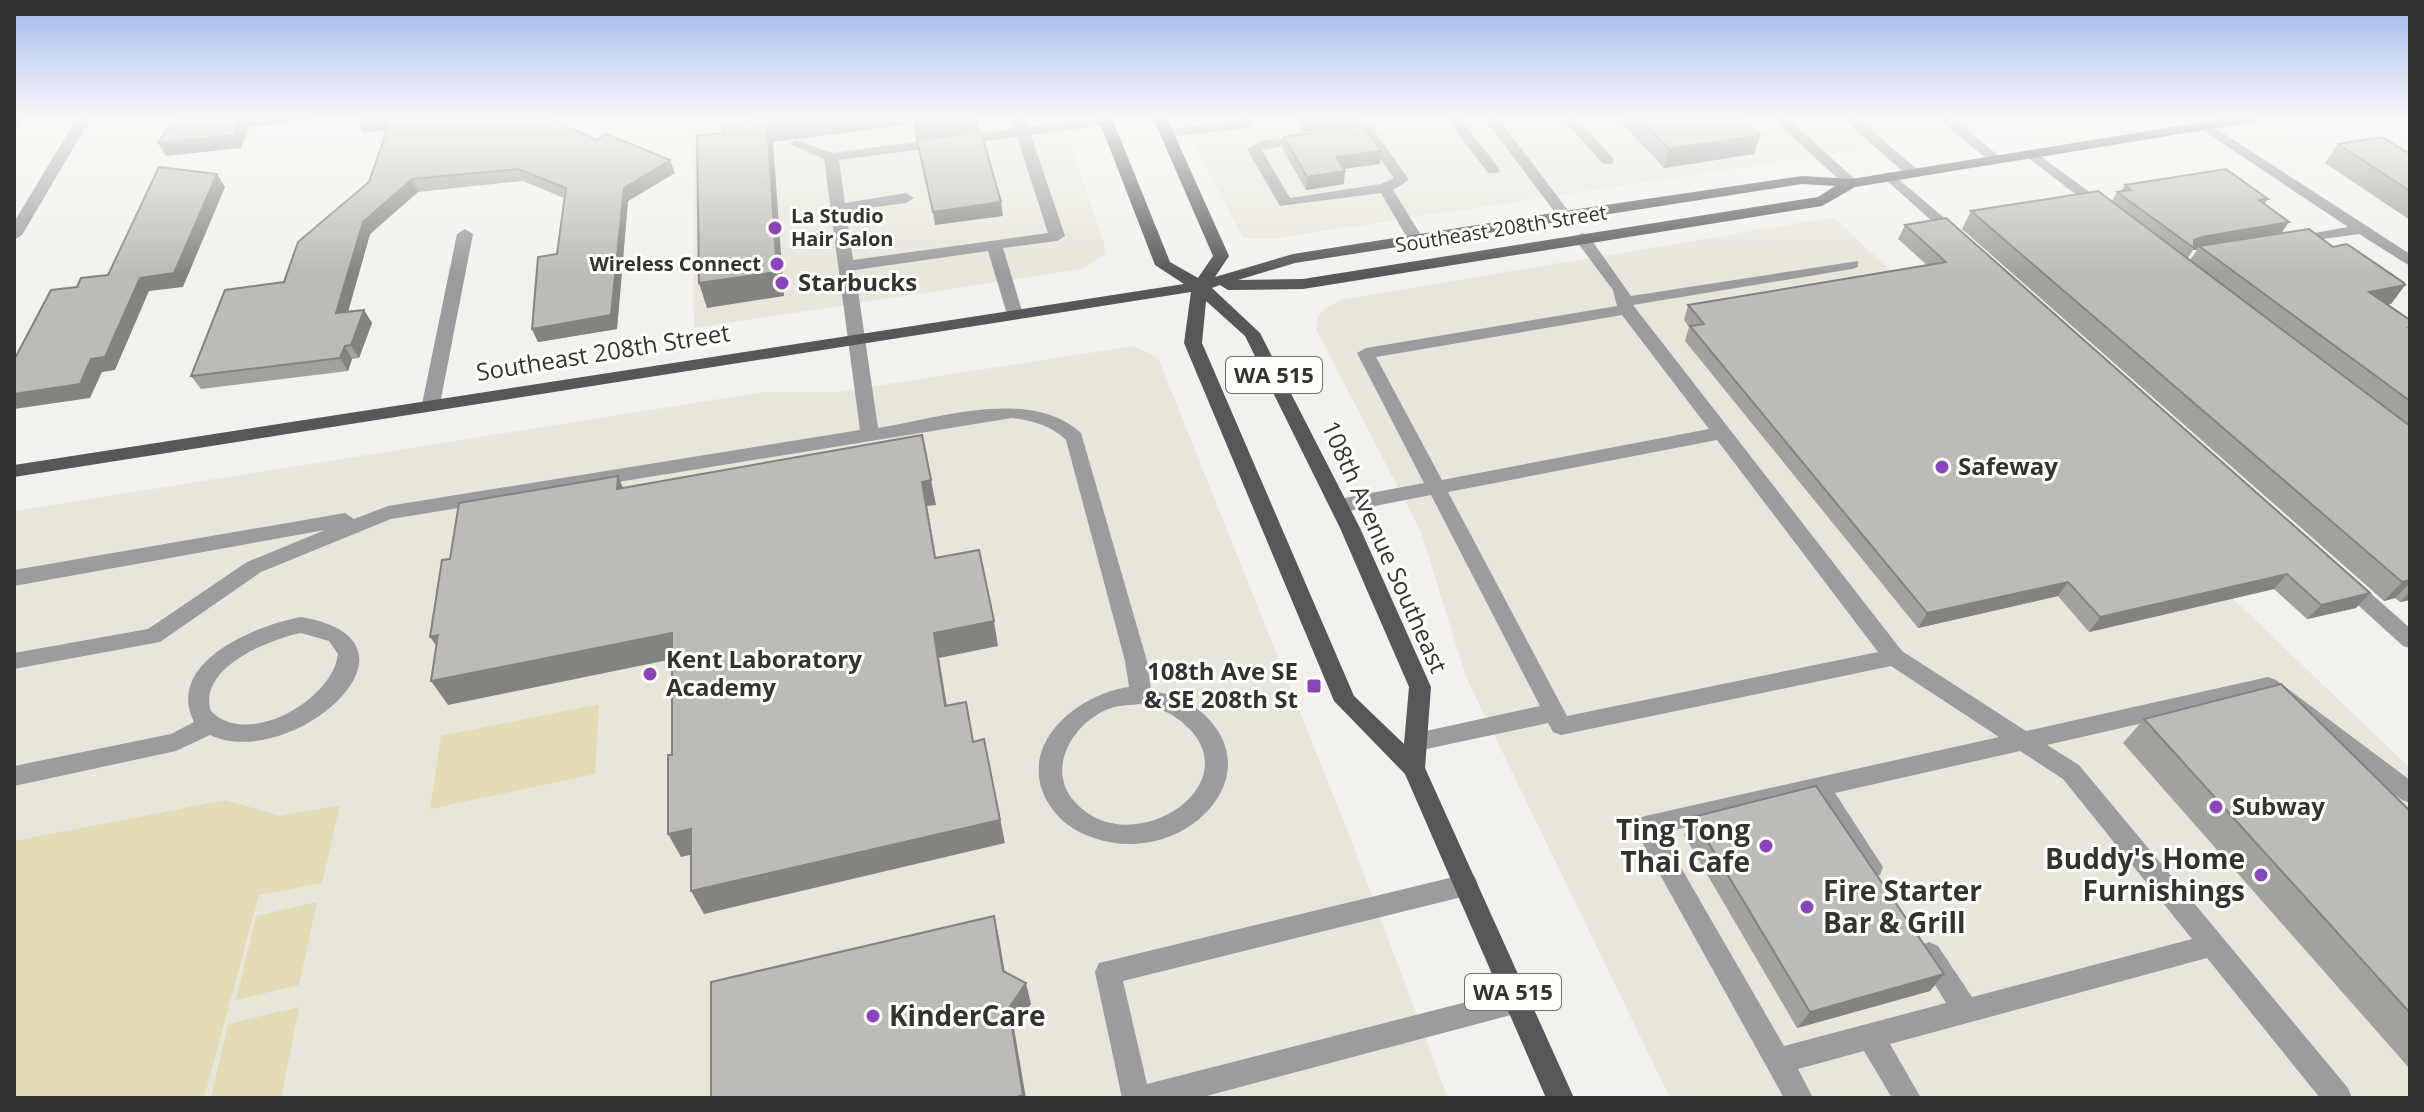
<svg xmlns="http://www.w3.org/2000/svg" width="2424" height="1112" font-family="'Open Sans',sans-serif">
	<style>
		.built { fill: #e8e6da }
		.green { fill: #e2dbb6 }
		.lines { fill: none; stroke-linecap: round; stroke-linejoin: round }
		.minor { fill: #9c9b9d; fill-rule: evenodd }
		.major { fill: #575658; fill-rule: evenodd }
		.wall { fill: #a2a19d; fill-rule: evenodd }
		.shaded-wall { fill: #848380 }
		.building { fill: #bcbbb7; stroke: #848380; stroke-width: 2 }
		.poi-dot { fill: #8946bb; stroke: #fffefb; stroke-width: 3 }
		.labels { text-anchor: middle; stroke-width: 6; stroke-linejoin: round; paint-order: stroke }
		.far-poi-label { font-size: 20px; font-weight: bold; fill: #323230; stroke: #fffefb; text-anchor: start }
		.far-street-label { font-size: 20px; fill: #323230; stroke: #fffefb }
		.shield { fill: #fffefb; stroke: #706f6d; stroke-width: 2 }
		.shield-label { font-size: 22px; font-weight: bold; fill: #323230 }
		.poi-label { font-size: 24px; font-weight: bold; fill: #323230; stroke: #fffefb; text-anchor: start }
		.street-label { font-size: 24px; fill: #323230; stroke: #fffefb }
		.near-poi-label { font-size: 28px; font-weight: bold; fill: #323230; stroke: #fffefb; text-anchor: end }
	</style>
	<rect width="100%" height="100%" fill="#f2f1ed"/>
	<g class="built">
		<path d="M693 118H1061L1104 243 1105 254 1082 269 694 328Z"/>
		<path d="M1181 118H1964L1981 131 1271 239 1243 238Z"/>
		<path d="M1834 217 2410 768V1098H1670L1466 677 1421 532 1316 329 1318 316 1325 309 1340 300Z"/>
		<path d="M1133 346 1158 358 1350 837 1448 1098H14V511L764 392H837Z"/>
	</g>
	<g class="green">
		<path d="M599 704 595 774 430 809 441 736Z"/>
		<path d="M226 800 280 816 340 805 322 883 259 895 204 1098H14V841Z"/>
		<path d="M317 902 299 985 236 1000 256 916Z"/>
		<path d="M299 1007 281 1098H211L228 1024Z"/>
	</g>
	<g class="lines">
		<g class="minor">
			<path d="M77 118H91L22 235 14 240V222Z"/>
			<path d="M1015 118H1024L1028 127 1110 118 1113 121 1106 125 1031 135 1065 236 1057 241 1003 248 1023 314 1021 318H1009L1007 314 988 251 855 270 878 428C940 418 1030 387 1081 433L1147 661 1151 690C1164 694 1180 696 1191 704 1283 768 1185 870 1094 838 1073 831 1058 820 1047 801 1016 744 1078 694 1129 687L1125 661 1066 440C1050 425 1033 421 1012 418L391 519 261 572 160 642 14 669V653L148 629 247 562 325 530 14 586V570L345 513 354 519 388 506 860 430 824 159 789 144 796 140 832 153 1015 129 1012 121ZM1017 137 1048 233 853 260 846 211 906 203 914 198 906 193 845 203 839 160ZM1141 704C1152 707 1166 710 1175 717 1264 778 1132 868 1074 801 1045 768 1074 721 1111 708 1120 705 1131 705 1141 704Z"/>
			<path d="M1237 118H1251L1255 124 1248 128 1168 137 1161 133 1168 129 1239 121Z"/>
			<path d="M1446 118H1460L1500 170 1498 173H1488Z"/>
			<path d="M1484 118H1498L1570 213V219H1560Z"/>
			<path d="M1562 118H1576L1613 158V164H1603Z"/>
			<path d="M1772 118H1787L1856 180V186H1846Z"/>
			<path d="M1842 118H1857L1918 170V176H1908Z"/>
			<path d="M1937 118H1952L2004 160 2002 163H1992Z"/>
			<path d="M2206 122 2410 254V266L2359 234 2286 244V238L2348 227 2201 129 2199 126Z"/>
			<path d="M1367 126 1372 127 1409 180 1393 190 1424 240 1422 243H1410L1381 193 1280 206 1247 149 1261 141 1314 135V141L1262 150 1290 198 1381 184 1394 178 1363 135 1340 138 1333 134 1340 130Z"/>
			<path d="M2032 150 2110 207V213H2100L2027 157V151Z"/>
			<path d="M1890 172 1961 232V238H1951L1885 179V173Z"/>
			<path d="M465 229 473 234 440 404 431 410 422 404 457 234Z"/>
			<path d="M1582 233 1588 235 1631 296 1858 261V267L1852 269 1633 305 1902 651 2026 731 2268 677 2276 680 2410 780V803L2402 800 2265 695 2047 745 2079 765 2348 1088 2352 1098H2320L2207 958 1890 1044 1921 1098H1892L1864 1051 1798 1069 1813 1098H1784L1633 826 1637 819 1645 816 1999 737 1891 666 1561 735 1553 732 1548 723 1417 751 1409 749 1406 742 1409 735 1417 733 1540 706 1431 495 1339 513 1329 506 1339 499 1424 483 1357 353 1366 348 1617 306 1613 290 1574 238ZM1622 315 1709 429 1442 480 1376 357ZM1717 440 1878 652 1567 716 1448 492ZM2020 751 2063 779 2192 939 1972 997 1938 946 1929 942 1920 946 1916 954 1946 1003 1784 1046 1661 833 1813 798 1862 875 1871 878 1880 875 1883 867 1835 793Z"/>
			<path d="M2344 573 2351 576 2410 628V648L2403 646 2337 586 2334 581 2337 576Z"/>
			<path d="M301 617C443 641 291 773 210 735L176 751 14 786V766L171 734 194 722C164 662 257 625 301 617ZM301 633 329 641 338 654C333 700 247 749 211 711 197 668 270 639 301 633Z"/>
			<path d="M1466 874 1475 877 1478 885 1475 893 1466 896 1123 981 1147 1084 1517 989 1526 993 1530 1002 1526 1011 1199 1098H1122L1095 972 1099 963Z"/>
		</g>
		<path class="major" d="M1098 118H1112L1170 262 1198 278 1213 256 1153 118H1167L1229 256 1215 277 1293 254 1565 211 1802 176 1851 179 2229 118H2261L2254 122 1855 187 1822 206 1303 289 1228 290 1220 285 1212 288 1260 333 1360 528 1431 687 1425 768 1574 1098H1546L1405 774 1334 701 1184 343 1191 292 14 477V465L1184 284 1155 265ZM1802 184 1835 186 1818 197 1303 279 1238 280 1295 263ZM1206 301 1245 336 1340 528 1409 687 1404 744 1354 696 1202 343Z"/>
	</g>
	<g class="wall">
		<path d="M358 118 597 140 675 173 628 201 617 329 538 342 532 329 557 254 564 198 523 181 418 192 370 234 348 312 364 310 372 323 359 358 352 359 348 371 201 389 191 376 284 282 369 182 387 130 363 133Z"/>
		<path d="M1294 118H1358L1357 124 1303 132Z"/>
		<path d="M1621 118H1742L1760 135 1754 154 1664 168 1620 121Z"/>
		<path d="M1284 137 1381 151 1380 164 1343 169 1344 184 1306 190 1283 150Z"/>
		<path d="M2338 144 2410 154V220L2325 163Z"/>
		<path d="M2125 185 2268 199 2265 204 2282 233 2333 247 2405 285 2391 304H2387L2410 320V600L2400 602 2395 598 2384 601 1962 229 1971 211 2112 201 2117 192 2121 191ZM2193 250H2197L2190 260 2188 258Z"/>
		<path d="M1905 225 2370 593 2356 608 2307 619 2274 589 2089 632 2058 596 1918 628 1685 341 1689 327 1684 320 1688 305 1927 265 1898 239Z"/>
		<path d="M2144 719 2410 811V1069L2123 743Z"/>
		<path d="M1693 817 1944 974 1930 991 1797 1028 1684 835Z"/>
	</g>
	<g class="shaded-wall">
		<path d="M14 118 22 119 14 133Z"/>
		<path d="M241 118H327L250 127 241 148 166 156 158 143Z"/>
		<path d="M377 118H393L398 128 363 133 357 120Z"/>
		<path d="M767 118H912L913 124 773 142 784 296 707 308 699 283Z"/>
		<path d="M913 118H977L979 131 916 139Z"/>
		<path d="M1313 118H1358L1357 124 1303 132V119Z"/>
		<path d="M1760 135 1754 154 1664 168 1669 149Z"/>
		<path d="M1381 151 1380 164 1335 170 1336 157Z"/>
		<path d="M670 160 675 173 628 201 617 329 538 342 532 329 624 188Z"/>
		<path d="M1345 171 1344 184 1306 190 1307 177Z"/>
		<path d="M217 174 225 187 183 287 149 291 115 370 102 372 90 398 14 409V394L91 359 140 278Z"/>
		<path d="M412 179 418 192 370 234 344 326 336 313 363 222Z"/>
		<path d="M1001 202 1003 216 935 225 933 212Z"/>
		<path d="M2289 222 2280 235 2199 246 2197 249 2193 250 2194 240 2202 237Z"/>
		<path d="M2405 285 2391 304 2355 310 2369 292Z"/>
		<path d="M364 310 372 323 359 358 351 345Z"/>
		<path d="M345 346 352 359 348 371 340 358Z"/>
		<path d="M922 435 936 505 927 506 941 583 922 482Z"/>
		<path d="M618 476 629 501 617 489Z"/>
		<path d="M2287 574 2274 589 2089 632 2100 617Z"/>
		<path d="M2410 580V583L2395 598 2384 601 2402 582Z"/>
		<path d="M2068 582 2058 596 1918 628 1927 613Z"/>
		<path d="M2410 592V600L2400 602Z"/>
		<path d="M2370 593 2356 608 2307 619 2321 605Z"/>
		<path d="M994 621 998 646 939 658 951 730 945 706 934 633Z"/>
		<path d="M672 633 683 657 448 705 431 681Z"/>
		<path d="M438 635 447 661 430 637Z"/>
		<path d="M984 739 1005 843 704 914 691 891Z"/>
		<path d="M691 829 703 852 681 857 668 834Z"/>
		<path d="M994 916 999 938 1008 992 1003 971Z"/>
		<path d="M1944 974 1930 991 1797 1028 1810 1012Z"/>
		<path d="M1026 983 1031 1004 1014 1028 1026 1098H1013L1009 1008Z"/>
	</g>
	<g class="building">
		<path d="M174 118H241L234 135 158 143Z"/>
		<path d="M358 118H377L357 120Z"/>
		<path d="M391 118H548L597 140 606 134 670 160 624 188 611 315 532 329 538 257 557 254 566 188 518 169 412 179 363 222 336 313 364 310 351 345 345 346 340 358 191 376 225 290 284 282 298 242 369 182Z"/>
		<path d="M754 118H770H767L777 272 699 283 697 136 723 133V127L743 124Z"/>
		<path d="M1638 118H1742L1760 135 1669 149Z"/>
		<path d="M1363 125 1381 151 1336 157 1345 171 1307 177 1284 137Z"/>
		<path d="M981 132 1001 202 933 212 917 140Z"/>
		<path d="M2382 137 2410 154V191L2338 144Z"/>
		<path d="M159 167 217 174 174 273 140 278 105 357 91 359 80 384 14 394V360L51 290 77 287 81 278 108 275Z"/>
		<path d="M2226 169 2268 199 2259 200 2289 222 2202 237 2194 240V248L2117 192 2131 190 2125 185Z"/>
		<path d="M2098 191 2410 426V580L2402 582 1971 211Z"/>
		<path d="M1946 218 2370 593 2321 605 2287 574 2100 617 2068 582 1927 613 1690 326 1704 324 1688 305 1946 262 1905 225Z"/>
		<path d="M2309 229 2333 247 2347 244 2404 283 2405 285 2369 292 2410 320V328H2409L2410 329V401L2199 246Z"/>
		<path d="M922 435 931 480 922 482 935 558 979 550 994 621 934 633 945 706 966 702 973 742 984 739 1000 820 691 891V829L668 834V755H672V633L431 681 438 635 430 637 442 560 450 559 459 503 618 476 617 489Z"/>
		<path d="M2281 684 2410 811V1013L2144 719Z"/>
		<path d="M1816 786 1944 974 1810 1012 1693 817Z"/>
		<path d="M994 916 1003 971 1026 983 1009 1008 1023 1095 1013 1098H711V982Z"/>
	</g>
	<linearGradient id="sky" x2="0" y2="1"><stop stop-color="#a2b8ed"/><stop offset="0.43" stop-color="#f9f9f7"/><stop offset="1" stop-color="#f9f9f7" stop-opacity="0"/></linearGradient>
	<rect width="2424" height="274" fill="url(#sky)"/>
	<g class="poi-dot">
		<circle cx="775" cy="228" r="8"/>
		<circle cx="777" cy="264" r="8"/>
		<circle cx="782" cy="283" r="8"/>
		<circle cx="1942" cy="467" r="8"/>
		<circle cx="650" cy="674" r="8"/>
		<rect x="1306" y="678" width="16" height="16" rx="4"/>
		<circle cx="2216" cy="807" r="8"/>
		<circle cx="1766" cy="846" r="8"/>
		<circle cx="2261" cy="875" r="8"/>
		<circle cx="1807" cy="907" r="8"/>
		<circle cx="873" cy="1016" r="8"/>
	</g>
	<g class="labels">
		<g class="far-poi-label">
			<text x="791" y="223">La Studio<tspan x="791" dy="23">Hair Salon</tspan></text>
			<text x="761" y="271" text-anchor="end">Wireless Connect</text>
		</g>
		<g class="far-street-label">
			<text transform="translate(1501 229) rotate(-9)" y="7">Southeast 208th Street</text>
		</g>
		<g class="shield">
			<rect x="1226" y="357" width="96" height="36" rx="6"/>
			<rect x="1465" y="974" width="96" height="36" rx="6"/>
		</g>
		<g class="shield-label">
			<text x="1274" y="383">WA 515</text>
			<text x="1513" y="1000">WA 515</text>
		</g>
		<g class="poi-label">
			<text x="798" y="291">Starbucks</text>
			<text x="1958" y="475">Safeway</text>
			<text x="666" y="668">Kent Laboratory<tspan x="666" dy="28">Academy</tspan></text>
			<text x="1298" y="680" text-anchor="end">108th Ave SE<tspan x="1298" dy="28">&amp; SE 208th St</tspan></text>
			<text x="2232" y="815">Subway</text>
		</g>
		<g class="street-label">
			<text transform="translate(603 353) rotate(-9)" y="8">Southeast 208th Street</text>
			<text transform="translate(1384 547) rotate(66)" y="8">108th Avenue Southeast</text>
		</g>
		<g class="near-poi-label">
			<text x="1750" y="840">Ting Tong<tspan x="1750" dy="32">Thai Cafe</tspan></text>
			<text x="2245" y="869">Buddy's Home<tspan x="2245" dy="32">Furnishings</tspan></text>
			<text x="1823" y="901" text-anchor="start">Fire Starter<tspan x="1823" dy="32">Bar &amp; Grill</tspan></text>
			<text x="889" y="1026" text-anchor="start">KinderCare</text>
		</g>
	</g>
	<rect width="2424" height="1112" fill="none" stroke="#323230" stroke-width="32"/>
</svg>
